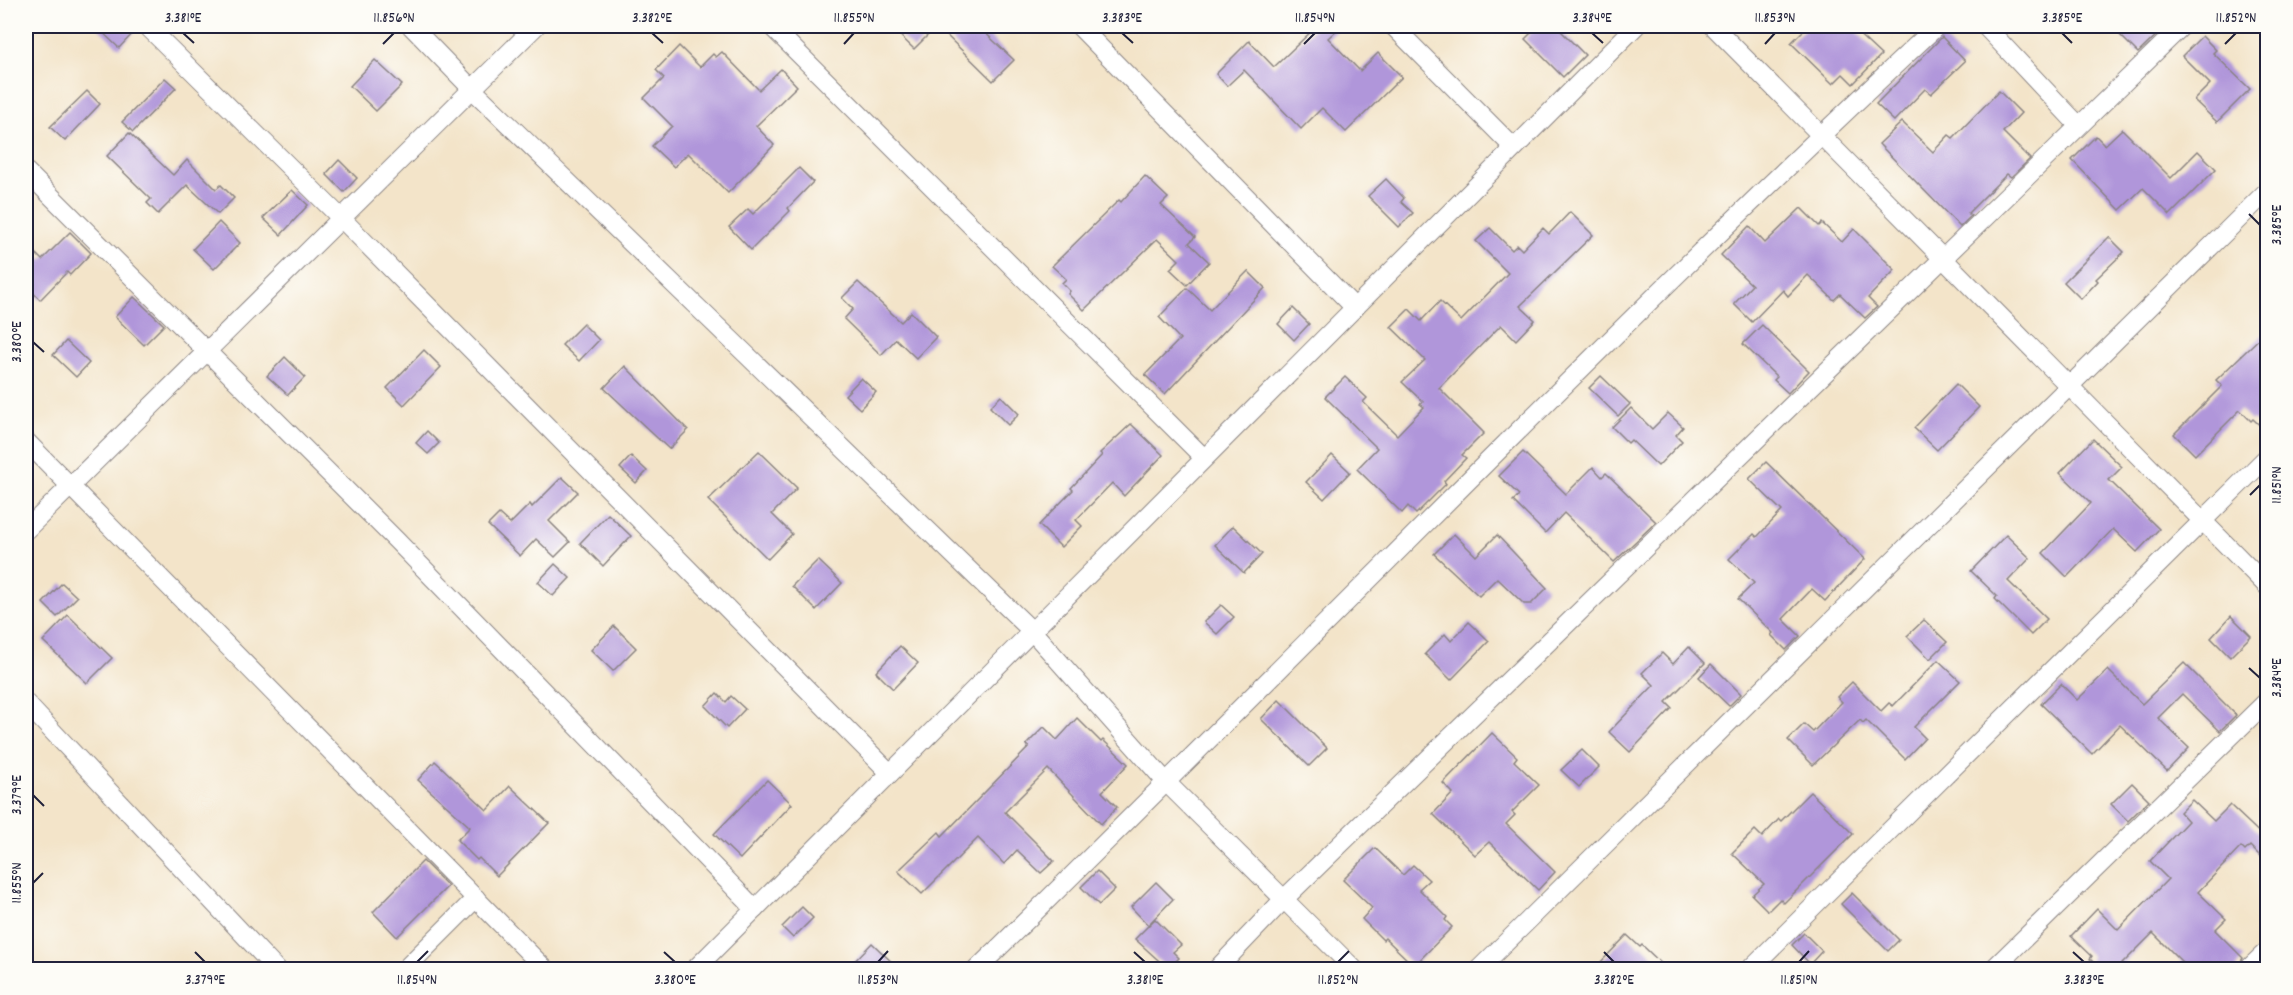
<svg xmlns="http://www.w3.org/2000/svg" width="2293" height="995" font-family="Dekko,sans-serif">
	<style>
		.building { fill: #b096da }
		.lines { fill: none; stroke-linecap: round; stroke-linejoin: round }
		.street-casing { stroke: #8a8382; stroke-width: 20 }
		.street { stroke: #fff; stroke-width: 18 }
		.ticks { fill: none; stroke: #22223b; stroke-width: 2 }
		.neatline { fill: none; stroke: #22223b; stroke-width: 2 }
		.ticks-label { font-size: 15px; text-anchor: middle; fill: #22223b }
	</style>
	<rect width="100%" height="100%" fill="#fdfcf7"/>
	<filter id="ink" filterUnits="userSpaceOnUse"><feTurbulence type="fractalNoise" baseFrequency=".0167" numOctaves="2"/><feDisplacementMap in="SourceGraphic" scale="12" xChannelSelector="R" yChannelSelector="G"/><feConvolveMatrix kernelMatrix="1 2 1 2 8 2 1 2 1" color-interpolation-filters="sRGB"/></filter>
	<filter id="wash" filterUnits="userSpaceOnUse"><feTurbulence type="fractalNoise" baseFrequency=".008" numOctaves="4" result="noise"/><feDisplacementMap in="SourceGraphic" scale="24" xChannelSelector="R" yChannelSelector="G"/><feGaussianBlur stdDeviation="1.35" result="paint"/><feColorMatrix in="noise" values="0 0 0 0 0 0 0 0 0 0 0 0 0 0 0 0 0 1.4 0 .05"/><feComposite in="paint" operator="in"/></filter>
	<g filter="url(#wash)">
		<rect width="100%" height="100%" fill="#f3e4c9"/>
		<g id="blocks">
			<g class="building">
				<path d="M96 26H136V30L119 48Z"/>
				<path d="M890 26H978L1014 60 993 81 937 26 914 49Z"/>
				<path d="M1317 26H1341L1328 38 1360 71 1378 53 1402 77 1346 132 1322 108 1301 129 1244 70 1227 86 1216 74 1249 41 1274 67Z"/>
				<path d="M1538 26H1556L1585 55 1563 77 1525 39Z"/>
				<path d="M1808 26H1850L1881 55 1853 84 1843 74 1833 84 1791 43Z"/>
				<path d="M2111 26H2166L2138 53Z"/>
				<path d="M2202 36 2216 50 2213 53 2250 89 2217 122 2194 100 2210 84 2182 56Z"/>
				<path d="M1942 37 1965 61 1931 94 1925 89 1894 121 1876 104Z"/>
				<path d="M679 46 700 67 713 54 716 57 722 52 759 90 781 69 797 86 756 126 774 145 728 193 688 153 674 167 652 146 672 126 644 98 664 78 656 70Z"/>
				<path d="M375 60 402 85 376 111 350 86Z"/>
				<path d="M165 78 176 88 133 132 122 122Z"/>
				<path d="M87 91 100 104 65 141 50 127Z"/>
				<path d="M1999 91 2021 113 2003 132 2030 159 2011 177 2007 174 1968 213 1971 216 1960 227 1879 144 1902 122 1933 152 1949 135 1953 138Z"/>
				<path d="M2122 129 2171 178 2198 151 2216 169 2170 215 2143 188 2120 210 2072 160 2096 136 2105 145Z"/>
				<path d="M129 133 173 175 187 160 216 189 221 185 234 198 218 214 187 185 158 214 147 203 151 199 107 156Z"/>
				<path d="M339 160 357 178 344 192 326 174Z"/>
				<path d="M799 168 813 182 788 208 790 211 751 250 729 227 748 209 753 214Z"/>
				<path d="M1145 176 1168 198 1161 205 1195 237 1189 243 1209 262 1187 285 1170 269 1179 260 1157 239 1084 310 1068 294 1070 291 1062 283 1066 279 1052 266 1119 200 1121 202Z"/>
				<path d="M1386 179 1404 198 1401 202 1413 213 1399 227 1368 196Z"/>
				<path d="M292 190 308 205 281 235 263 218Z"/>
				<path d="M1801 208 1819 226 1822 223 1842 242 1854 229 1895 270 1868 298 1877 307 1865 318 1840 294 1834 300 1808 275 1788 296 1783 290 1752 322 1734 304 1752 285 1721 255 1749 226 1765 243Z"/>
				<path d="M1570 212 1593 235 1520 306 1535 320 1516 340 1501 325 1439 388 1484 433 1462 455 1466 458 1444 481 1446 484 1416 514 1408 506 1402 513 1357 469 1377 448 1325 397 1345 377 1367 398 1363 402 1397 435 1424 407 1420 404 1423 402 1402 382 1425 360 1391 327 1409 309 1421 321 1440 301 1461 321 1508 273 1476 241 1490 228 1512 250 1517 245 1522 250 1543 228 1549 234Z"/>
				<path d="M219 222 240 243 214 269 193 249Z"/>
				<path d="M70 232 91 253 70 275 67 272 40 300 26 285V244L42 260Z"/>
				<path d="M2109 237 2124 252 2096 279 2098 281 2081 299 2064 282Z"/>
				<path d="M1248 271 1265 288 1165 394 1145 375 1180 339 1159 317 1187 288 1210 310Z"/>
				<path d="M858 282 901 322 911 312 936 337 916 358 896 339 881 355 844 319 853 309 842 298Z"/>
				<path d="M134 297 164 325 144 345 115 317Z"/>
				<path d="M1293 308 1309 324 1294 340 1278 324Z"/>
				<path d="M583 324 599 340 579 361 562 345Z"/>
				<path d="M1762 325 1809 371 1788 393 1774 380 1777 377 1743 344Z"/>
				<path d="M2268 330V433L2253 419 2251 421 2240 410 2195 455 2174 434 2222 386 2216 380Z"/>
				<path d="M66 341 89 363 76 377 53 355Z"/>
				<path d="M424 350 441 367 404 405 387 388Z"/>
				<path d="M285 357 305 377 288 395 267 376Z"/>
				<path d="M625 366 688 430 669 449 604 388Z"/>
				<path d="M1601 376 1630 404 1618 416 1589 388Z"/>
				<path d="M861 378 876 392 860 409 845 395Z"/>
				<path d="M1956 384 1979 407 1937 450 1914 428Z"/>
				<path d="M1001 396 1019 414 1008 425 990 407Z"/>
				<path d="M1631 408 1652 429 1668 413 1683 427 1676 435 1682 441 1658 466 1631 440 1628 443 1612 427Z"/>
				<path d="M1131 424 1163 455 1124 496 1112 483 1076 520 1082 526 1061 547 1039 525 1073 490 1071 488 1102 455 1100 453Z"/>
				<path d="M427 431 439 443 428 454 416 443Z"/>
				<path d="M2093 439 2122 467 2109 480 2159 529 2137 552 2113 529 2067 577 2043 553 2091 503 2060 473Z"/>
				<path d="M759 451 797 488 772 514 792 534 768 559 708 500Z"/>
				<path d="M1523 452 1566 494 1593 467 1602 477 1606 473 1656 522 1614 562 1564 513 1545 533 1513 501 1519 495 1499 476Z"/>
				<path d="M1332 455 1350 472 1324 499 1306 482Z"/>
				<path d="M631 456 647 471 636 483 620 468Z"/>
				<path d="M1766 462 1865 559 1825 601 1812 589 1783 619 1800 636 1786 650 1771 635 1773 633 1738 599 1754 583 1729 559 1754 534 1757 537 1782 511 1749 479Z"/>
				<path d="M562 477 578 492 549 521 570 542 555 557 536 539 520 556 488 525 499 514 510 524 530 504 532 507Z"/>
				<path d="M608 514 631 536 603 566 580 543Z"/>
				<path d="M1233 526 1262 554 1244 573 1215 545Z"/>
				<path d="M1454 534 1476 556 1497 535 1547 588 1531 604H1524L1497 578 1479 596 1434 554Z"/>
				<path d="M2006 535 2030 558 2008 581 2047 619 2031 635 1995 599 1997 596 1971 571Z"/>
				<path d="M818 560 842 583 816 610 792 586Z"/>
				<path d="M555 564 570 578 553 596 538 582Z"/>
				<path d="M62 583 77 597 57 617 43 603Z"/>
				<path d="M1221 605 1234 617 1217 634 1204 622Z"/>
				<path d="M68 615 112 658 87 683 43 641Z"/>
				<path d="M2231 616 2251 636 2230 657 2211 638Z"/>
				<path d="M1924 620 1947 642 1930 659 1907 636Z"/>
				<path d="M1469 622 1489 641 1451 680 1425 654 1445 634 1451 641Z"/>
				<path d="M614 626 636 648 613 671 591 650Z"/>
				<path d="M900 646 918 663 893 689 876 672Z"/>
				<path d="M1689 647 1705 663 1666 702 1672 708 1630 752 1609 732 1654 685 1642 673 1662 653 1673 664Z"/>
				<path d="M1938 660 1960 681 1914 727 1925 738 1905 759 1866 720 1863 723 1860 720 1813 765 1788 740 1804 724 1813 732 1842 702 1837 697 1852 682 1881 711 1889 703 1893 706Z"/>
				<path d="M2184 663 2236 715 2220 731 2182 694 2158 718 2189 748 2167 771 2120 725 2092 754 2041 704 2061 684 2077 700 2108 670 2142 704Z"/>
				<path d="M1711 664 1741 694 1729 706 1699 677Z"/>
				<path d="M717 693 726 702 731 696 745 709 727 728 705 706Z"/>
				<path d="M1279 700 1327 748 1309 766 1261 719Z"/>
				<path d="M1077 718 1101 742 1103 740 1128 764 1102 792 1117 807 1101 824 1048 769 1005 812 1054 861 1041 873 1017 850 1004 864 978 838 922 894 898 871 939 832 942 836 1029 747 1026 745 1044 727 1057 740Z"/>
				<path d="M1492 733 1517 757 1514 761 1539 785 1512 812 1515 815 1506 824 1555 872 1538 890 1489 842 1475 855 1433 814 1453 793 1443 783Z"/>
				<path d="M1582 750 1599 767 1579 787 1561 770Z"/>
				<path d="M435 761 487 810 510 786 549 823 497 876 479 858 477 860 457 840 470 827 418 780Z"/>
				<path d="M767 780 792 804 740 859 714 834Z"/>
				<path d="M2132 783 2149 800 2128 821 2111 804Z"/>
				<path d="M1810 792 1853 834 1784 903 1780 899 1768 911 1752 895 1764 884 1732 853 1755 830 1762 837 1779 819 1781 821Z"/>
				<path d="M2192 800 2214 821 2230 805 2268 841V864L2250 846 2245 851 2241 847 2198 892 2226 919 2215 930 2243 958 2236 969H2189L2153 933 2117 969H2101L2090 959 2092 956 2071 936 2097 909 2118 930 2168 879 2150 861 2188 821 2180 812Z"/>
				<path d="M1375 848 1403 875 1413 865 1429 880 1419 889 1447 917 1445 920 1452 927 1414 966 1385 938 1383 940 1362 919 1372 908 1343 880Z"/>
				<path d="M423 861 448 886 397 937 373 912Z"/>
				<path d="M1097 871 1115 889 1099 905 1081 887Z"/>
				<path d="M1156 882 1173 899 1148 925 1131 907Z"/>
				<path d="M1852 893 1899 940 1888 951 1841 904Z"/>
				<path d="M802 907 813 918 793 938 782 927Z"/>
				<path d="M1155 919 1181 945 1173 952 1179 958 1168 969 1135 939Z"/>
				<path d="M1804 933 1822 951 1810 964 1792 945Z"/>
				<path d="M1627 935 1640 947 1642 945 1667 969H1594Z"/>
				<path d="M872 943 899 969H847Z"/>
			</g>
		</g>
	</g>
	<g filter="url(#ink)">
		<use href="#blocks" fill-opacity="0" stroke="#8a8382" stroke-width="1.5"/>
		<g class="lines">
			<defs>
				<g id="street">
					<path d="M147 26 341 218 890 773"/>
					<path d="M411 26 472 89 1032 631 1167 783 1355 970"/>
					<path d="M771 26 1204 458"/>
					<path d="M1079 26 1355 308"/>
					<path d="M1393 26 1514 148"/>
					<path d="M1713 26 2268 587"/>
					<path d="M1985 26 2078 125"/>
					<path d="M26 171 396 540 755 909"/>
					<path d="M26 441 546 970"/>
					<path d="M26 530 536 26"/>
					<path d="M26 703 277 970"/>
					<path d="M404 970 476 898"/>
					<path d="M694 970 1636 26"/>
					<path d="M976 970C1297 656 1609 332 1937 26"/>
					<path d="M1216 970 1284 899 2182 26"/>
					<path d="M1478 970 2268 190"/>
					<path d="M1749 970 2268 456"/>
					<path d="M1992 970 2268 700"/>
					<path d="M2247 970 2268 950"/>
				</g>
			</defs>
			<use href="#street" class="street-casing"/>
			<use href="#street" class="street"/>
		</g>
	</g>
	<path class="ticks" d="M183 33 194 43M652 33 663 43M1122 33 1133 43M1592 33 1603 43M2062 33 2072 43M383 44 394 33M844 44 854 33M1304 44 1315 33M1765 44 1775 33M2225 44 2236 33M2249 214 2260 225M33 342 44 352M2250 495 2260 485M2249 668 2260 678M33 795 44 806M33 883 43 873M195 952 205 962M664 952 675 962M1134 952 1145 962M1604 952 1614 962M2073 952 2084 962M417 962 428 951M878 962 888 951M1338 962 1349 951M1799 962 1809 951"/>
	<rect width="2293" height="995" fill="none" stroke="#fdfcf7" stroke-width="66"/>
	<rect x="33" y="33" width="2227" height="929" class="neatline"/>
	<g class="ticks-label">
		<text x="183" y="22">3.381°E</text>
		<text x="394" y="22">11.856°N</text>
		<text x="652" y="22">3.382°E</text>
		<text x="854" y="22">11.855°N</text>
		<text x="1122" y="22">3.383°E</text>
		<text x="1315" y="22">11.854°N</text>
		<text x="1592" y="22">3.384°E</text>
		<text x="1775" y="22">11.853°N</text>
		<text x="2062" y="22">3.385°E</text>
		<text x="2236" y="22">11.852°N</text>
		<text transform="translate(2276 225) rotate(-90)" y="5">3.385°E</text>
		<text transform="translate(16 342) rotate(-90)" y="5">3.380°E</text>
		<text transform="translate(2276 485) rotate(-90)" y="5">11.851°N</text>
		<text transform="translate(2276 678) rotate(-90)" y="5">3.384°E</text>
		<text transform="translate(16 795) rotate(-90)" y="5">3.379°E</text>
		<text transform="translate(16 883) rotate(-90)" y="5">11.855°N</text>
		<text x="205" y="984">3.379°E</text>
		<text x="417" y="984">11.854°N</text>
		<text x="675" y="984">3.380°E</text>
		<text x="878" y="984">11.853°N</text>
		<text x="1145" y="984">3.381°E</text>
		<text x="1338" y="984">11.852°N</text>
		<text x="1614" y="984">3.382°E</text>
		<text x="1799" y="984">11.851°N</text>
		<text x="2084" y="984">3.383°E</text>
	</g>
</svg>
